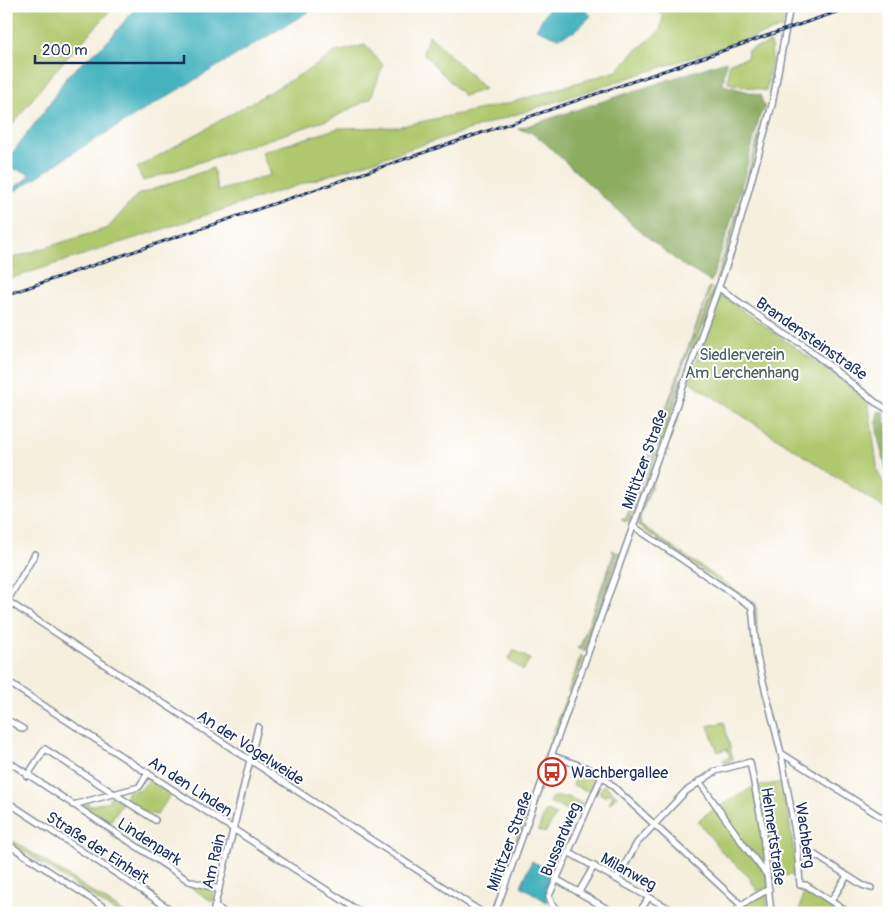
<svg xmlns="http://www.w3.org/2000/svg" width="895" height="919" font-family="Pangolin,sans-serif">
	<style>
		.green { fill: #b0c86d; stroke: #667c66 }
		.forest { fill: #8cac60; stroke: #546e5f }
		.water { fill: #44b3be; stroke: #30718e }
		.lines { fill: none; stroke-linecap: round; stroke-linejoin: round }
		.minor-casing { stroke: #888f9e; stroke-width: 8 }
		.minor { stroke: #fff; stroke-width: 5 }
		.rail-casing { stroke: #1b2f5e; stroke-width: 3 }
		.rail { stroke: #fff; stroke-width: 1; stroke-dasharray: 4; stroke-linecap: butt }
		.labels { text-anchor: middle; stroke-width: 4; stroke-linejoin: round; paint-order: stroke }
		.street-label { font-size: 16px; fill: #1b2f5e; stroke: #fff }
		.park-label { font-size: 16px; fill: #485d62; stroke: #fff }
		.poi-label { font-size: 16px; fill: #1b2f5e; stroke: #fff; text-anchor: start }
	</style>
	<rect width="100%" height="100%" fill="#fff"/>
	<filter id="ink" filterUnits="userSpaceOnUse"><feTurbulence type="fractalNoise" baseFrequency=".02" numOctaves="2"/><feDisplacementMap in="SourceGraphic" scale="10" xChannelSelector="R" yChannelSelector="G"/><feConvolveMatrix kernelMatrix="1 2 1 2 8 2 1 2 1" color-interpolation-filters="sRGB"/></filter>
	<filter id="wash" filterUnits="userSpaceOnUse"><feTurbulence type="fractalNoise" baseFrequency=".0096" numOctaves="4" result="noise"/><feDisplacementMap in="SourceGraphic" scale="20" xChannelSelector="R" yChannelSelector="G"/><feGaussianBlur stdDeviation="1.12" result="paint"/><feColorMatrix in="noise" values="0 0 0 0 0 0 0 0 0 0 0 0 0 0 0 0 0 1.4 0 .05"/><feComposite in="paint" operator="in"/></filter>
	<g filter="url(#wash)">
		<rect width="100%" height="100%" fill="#f5efdd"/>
		<g class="green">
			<path d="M6 6H115L51 75 6 133Z"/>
			<path d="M652 6H788L782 28 6 280V260L108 228 137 195 213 168 218 191 270 175 262 152 339 128 396 127 506 104 617 71 634 52 660 31 663 17Z"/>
			<path d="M429 35 485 89 464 96 423 53Z"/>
			<path d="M771 43 772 60 766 91 728 83 729 63 747 58 748 50Z"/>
			<path d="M365 45 383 65 371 98 333 118 143 181 137 168 317 65 333 53Z"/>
			<path d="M768 110 720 277 716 280 738 210 764 116Z"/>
			<path d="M711 287 654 446 648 444 649 441H654L707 296 708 288Z"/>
			<path d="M714 288 715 293 695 349 691 348Z"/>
			<path d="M721 295 868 399 878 473 889 493V511L689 381Z"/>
			<path d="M681 378 683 380 659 447 656 446Z"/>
			<path d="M683 397 686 398 666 447 669 451 664 448Z"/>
			<path d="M647 448 652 450 627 522 621 520 626 518 650 453Z"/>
			<path d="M655 451 657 452 631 523 629 522Z"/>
			<path d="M662 453 667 455 663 456 640 517V525L756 604 757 645 762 668H760L754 607 638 526 639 516Z"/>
			<path d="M611 550 616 552 581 650 577 648 580 647 614 553Z"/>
			<path d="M618 552 621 553 585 651H583Z"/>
			<path d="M514 650 530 659 523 670 508 660Z"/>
			<path d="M581 655 584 658 571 692H568Z"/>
			<path d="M566 697 569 699 545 766 542 765Z"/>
			<path d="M724 722 733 760 725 763 723 760 730 757 727 749 718 752 708 726Z"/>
			<path d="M578 771 595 778 589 792 573 785Z"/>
			<path d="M149 780 171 794 157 815 148 814 126 799 127 792 141 789Z"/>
			<path d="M536 782 538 783 506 875 504 873Z"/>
			<path d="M784 782 797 875 773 876V886L757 891 749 877 723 853 698 821 705 815 753 787Z"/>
			<path d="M603 786H606L617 796 609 804 613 795 607 793V797L600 794V789Z"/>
			<path d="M112 796 123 802 108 825 84 808V804L88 803 89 806 110 801 109 797Z"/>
			<path d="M552 797H569L585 805 581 816 549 802Z"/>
			<path d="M546 810 556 815 545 833 538 830Z"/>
			<path d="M112 833 190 883 211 889 214 893 213 902 111 835Z"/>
			<path d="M6 836 125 913H117L6 840Z"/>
			<path d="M766 893 769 913H752L744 906Z"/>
			<path d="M803 893 843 913H799Z"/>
		</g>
		<g class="forest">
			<path d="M726 61 723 85 760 95 765 109 760 115 738 200 711 282 681 264 634 226 544 142 532 133 518 129Z"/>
			<path d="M879 411 884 412 889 442V476C884 463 871 421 879 411Z"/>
		</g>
		<g class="water">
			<path d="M137 6H318L76 151 17 190 7 193 27 178 29 173 11 168 10 162 13 152 48 106 67 76 109 40Z"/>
			<path d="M550 6H582L591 16 575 31 558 38 536 29Z"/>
			<path d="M532 861 555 874 546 894 547 902 521 886Z"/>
		</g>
	</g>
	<g filter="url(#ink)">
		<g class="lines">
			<defs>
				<g id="minor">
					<path d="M719 288 783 333 802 344 875 402 889 410"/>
					<path d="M633 526 752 607 757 657 781 753 797 843 800 885H806L849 913"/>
					<path d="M6 600 483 913"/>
					<path d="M6 603 35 554"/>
					<path d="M6 681 362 913"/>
					<path d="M6 719 23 729"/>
					<path d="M781 753 889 822"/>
					<path d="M553 756 587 768 602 776 549 896 552 905 563 913"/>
					<path d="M6 760 189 881 219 889"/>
					<path d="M27 776 45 749 155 820"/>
					<path d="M602 776 741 905"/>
					<path d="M699 781 746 848 767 875"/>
					<path d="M6 801 176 913"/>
					<path d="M73 805 139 787 148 773"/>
					<path d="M6 843 113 913"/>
					<path d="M568 852 677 913"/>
					<path d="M812 853 862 885 871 888"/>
					<path d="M556 879 614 913"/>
					<path d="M617 879 637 843 685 792 716 771 750 762 762 825 771 913"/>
					<path d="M579 892 594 866"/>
					<path d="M831 901 847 876"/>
					<path d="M215 906 225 913"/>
					<path d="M213 913 258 727"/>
					<path d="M495 913 734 244 772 105 790 6"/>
					<path d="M639 913 649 897"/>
					<path d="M733 913 746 902 769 889"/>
				</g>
			</defs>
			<use href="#minor" class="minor-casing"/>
			<use href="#minor" class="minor"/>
			<defs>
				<path id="rail" d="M6 295 854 6"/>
			</defs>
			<use href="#rail" class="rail-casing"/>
			<use href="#rail" class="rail"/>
		</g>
	</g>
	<defs>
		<symbol id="bus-ring" viewBox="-11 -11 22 22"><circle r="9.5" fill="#fff" stroke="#c8321e" stroke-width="1.5"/><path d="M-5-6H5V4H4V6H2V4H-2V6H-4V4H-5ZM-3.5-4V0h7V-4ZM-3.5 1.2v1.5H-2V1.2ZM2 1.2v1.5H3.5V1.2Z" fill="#c8321e"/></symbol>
	</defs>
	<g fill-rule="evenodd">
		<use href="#bus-ring" x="536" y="756" width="32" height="32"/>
	</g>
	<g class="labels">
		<g class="street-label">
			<text transform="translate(812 338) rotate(35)" y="6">Brandensteinstraße</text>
			<text transform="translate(644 459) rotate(-70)" y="6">Miltitzer Straße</text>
			<text transform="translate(251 747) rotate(33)" y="6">An der Vogelweide</text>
			<text transform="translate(191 786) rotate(33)" y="6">An den Linden</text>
			<text transform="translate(806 835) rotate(82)" y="6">Wachberg</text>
			<text transform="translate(774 836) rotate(82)" y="6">Helmertstraße</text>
			<text transform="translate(560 839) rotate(-67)" y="6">Bussardweg</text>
			<text transform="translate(150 841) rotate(33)" y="6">Lindenpark</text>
			<text transform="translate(509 841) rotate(-70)" y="6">Miltitzer Straße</text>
			<text transform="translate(98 847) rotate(33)" y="6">Straße der Einheit</text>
			<text transform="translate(213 861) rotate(-77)" y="6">Am Rain</text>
			<text transform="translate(629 871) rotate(29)" y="6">Milanweg</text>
		</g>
		<g class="park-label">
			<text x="742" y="360">Siedlerverein<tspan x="742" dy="18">Am Lerchenhang</tspan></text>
		</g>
		<g class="poi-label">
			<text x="571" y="778">Wachbergallee</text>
		</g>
	</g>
	<rect width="895" height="919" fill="none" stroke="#fff" stroke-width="25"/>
	<path d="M35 55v8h149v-8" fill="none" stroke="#1b2f5e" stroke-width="2.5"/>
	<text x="42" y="55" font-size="15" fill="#1b2f5e" stroke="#ffffff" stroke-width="4" paint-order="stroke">200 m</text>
</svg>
